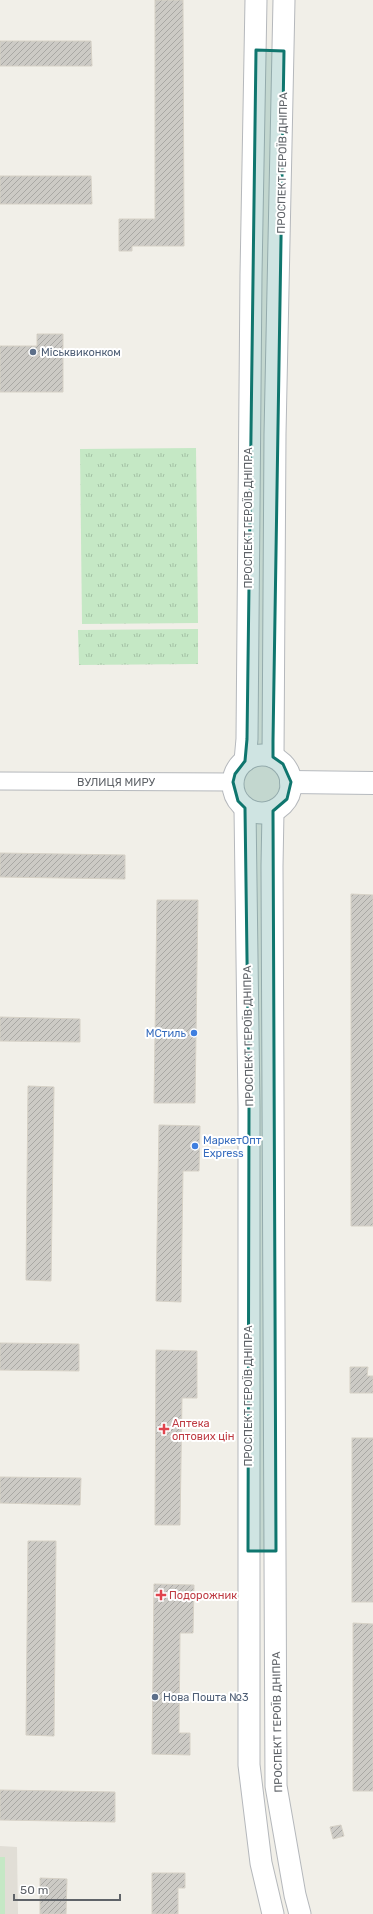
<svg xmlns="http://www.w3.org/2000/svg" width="373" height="1914" font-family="Rubik,sans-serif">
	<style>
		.education { fill: #e1ded6 }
		.grass { fill: url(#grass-tufts) }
		.park { fill: #c5e8c5 }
		.building { fill: url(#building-hatch); stroke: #d6d1c6 }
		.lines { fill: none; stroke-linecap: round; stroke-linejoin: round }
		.minor-casing { stroke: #b5b8bc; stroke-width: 19 }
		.tertiary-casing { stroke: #b5b8bc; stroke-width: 23 }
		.secondary-casing { stroke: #b6babf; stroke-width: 24 }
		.minor { stroke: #fff; stroke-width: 17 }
		.tertiary { stroke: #fff; stroke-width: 21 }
		.secondary { stroke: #fff; stroke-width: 22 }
		.marked { fill: #0f766e; fill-opacity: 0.2; stroke: #0f766e; stroke-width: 3; stroke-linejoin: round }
		.service-dot { fill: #5c6f8a; stroke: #fff; stroke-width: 1.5 }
		.shop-dot { fill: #3f7fe0; stroke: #fff; stroke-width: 1.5 }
		.health-dot { fill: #e0444e; stroke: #fff; stroke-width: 1.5 }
		.labels { text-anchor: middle; stroke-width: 4; stroke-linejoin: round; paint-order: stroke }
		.street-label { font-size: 11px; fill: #5f6368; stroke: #fff }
		.service-label { font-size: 11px; fill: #4e5e75; stroke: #fff; text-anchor: start }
		.shop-label { font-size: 11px; fill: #366cbe; stroke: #fff; text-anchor: end }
		.health-label { font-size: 11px; fill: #be3a42; stroke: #fff; text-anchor: start }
	</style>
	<defs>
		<pattern id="grass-tufts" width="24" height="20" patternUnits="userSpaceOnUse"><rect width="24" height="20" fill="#c5e8c5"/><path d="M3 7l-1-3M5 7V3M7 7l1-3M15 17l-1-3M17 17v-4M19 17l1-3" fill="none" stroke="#a3c0a4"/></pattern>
		<pattern id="building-hatch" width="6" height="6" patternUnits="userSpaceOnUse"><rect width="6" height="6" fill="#cccac5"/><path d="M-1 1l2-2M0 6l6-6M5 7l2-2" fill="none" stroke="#a9a8a4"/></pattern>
	</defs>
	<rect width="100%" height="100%" fill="#f1efe8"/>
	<path class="education" d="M0 1846 17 1847 18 1914H0Z"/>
	<g class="grass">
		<path d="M196 448 198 623 82 624 80 449Z"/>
		<path d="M198 629V664L79 665 78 630Z"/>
	</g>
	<rect class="park" x="0" y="1857" width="5" height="57"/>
	<g class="building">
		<path d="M155 0H183L184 246H132V251H119V219H155Z"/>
		<path d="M0 41H91L92 66H0Z"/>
		<path d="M0 176H91L92 204H0Z"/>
		<path d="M37 334H63V392H0V346H37Z"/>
		<path d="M0 853 125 855V879L0 877Z"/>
		<path d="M351 894 373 895V1226H351Z"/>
		<path d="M157 900H198L195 1103H154Z"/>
		<path d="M0 1017 80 1019V1042L0 1041Z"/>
		<path d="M28 1086 54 1087 51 1281 26 1280Z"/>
		<path d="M159 1125 200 1126 199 1171H183L181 1302 156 1301Z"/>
		<path d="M0 1343 79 1344V1371L0 1370Z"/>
		<path d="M156 1350 197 1351V1398H182L180 1525H155Z"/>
		<path d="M350 1367H368L367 1376H373V1393H350Z"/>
		<rect x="352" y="1438" width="21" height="164"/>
		<path d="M0 1477 81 1478 80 1505 0 1503Z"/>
		<path d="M28 1541H56L54 1736 26 1735Z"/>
		<path d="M154 1584 194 1585 193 1633H180L179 1733H190V1755L152 1754Z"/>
		<path d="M353 1623 373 1624V1791H353Z"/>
		<path d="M0 1790 115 1792V1822L0 1820Z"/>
		<path d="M341 1825 344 1836 333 1839 330 1827Z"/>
		<path d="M152 1873H185V1888H178V1914H152Z"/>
		<path d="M40 1878 67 1879 66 1914H40Z"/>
	</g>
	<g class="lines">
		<defs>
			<path id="minor" d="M0 781 233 782"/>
			<g id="tertiary">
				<circle cx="262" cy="784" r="29"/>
				<path d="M273 757 275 434 284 0"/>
				<path d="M245 761 247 739 251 275 256 0"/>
				<path d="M245 808 249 1107V1765L261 1863 273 1914"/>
				<path d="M273 811 272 866 276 1786 295 1895 300 1914"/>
			</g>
			<path id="secondary" d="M291 782 373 783"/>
		</defs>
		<use href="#minor" class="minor-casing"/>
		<use href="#tertiary" class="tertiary-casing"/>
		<use href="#secondary" class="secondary-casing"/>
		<use href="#minor" class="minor"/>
		<use href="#tertiary" class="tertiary"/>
		<use href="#secondary" class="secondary"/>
	</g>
	<path class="marked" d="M256 50 284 51 273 741V757L283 764 291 782 287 799 273 811 276 1551H248L249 1107 245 808 238 801 233 782 235 774 245 761 247 739Z"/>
	<g class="service-dot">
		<circle cx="33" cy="352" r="4"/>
		<circle cx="155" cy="1697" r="4"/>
	</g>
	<g class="shop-dot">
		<circle cx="194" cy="1033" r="4"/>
		<circle cx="195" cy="1146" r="4"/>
	</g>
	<g class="health-dot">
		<path d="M162 1423h4v4h4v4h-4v4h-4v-4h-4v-4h4z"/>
		<path d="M159 1589h4v4h4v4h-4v4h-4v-4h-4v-4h4z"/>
	</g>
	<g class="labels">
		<g class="street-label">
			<text transform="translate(282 163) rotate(-89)" y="4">ПРОСПЕКТ ГЕРОЇВ ДНІПРА</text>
			<text transform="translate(248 518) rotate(-90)" y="4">ПРОСПЕКТ ГЕРОЇВ ДНІПРА</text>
			<text x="116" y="786">ВУЛИЦЯ МИРУ</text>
			<text transform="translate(248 1036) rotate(-91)" y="4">ПРОСПЕКТ ГЕРОЇВ ДНІПРА</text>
			<text transform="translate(248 1396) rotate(-90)" y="4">ПРОСПЕКТ ГЕРОЇВ ДНІПРА</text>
			<text transform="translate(277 1722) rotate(-91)" y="4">ПРОСПЕКТ ГЕРОЇВ ДНІПРА</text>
		</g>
		<g class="service-label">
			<text x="41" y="356">Міськвиконком</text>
			<text x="163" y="1701">Нова Пошта №3</text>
		</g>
		<g class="shop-label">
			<text x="186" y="1037">МСтиль</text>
			<text x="203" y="1144" text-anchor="start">МаркетОпт<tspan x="203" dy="13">Express</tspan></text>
		</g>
		<g class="health-label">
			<text x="172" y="1427">Аптека<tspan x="172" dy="13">оптових цін</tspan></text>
			<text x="169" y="1599">Подорожник</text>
		</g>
	</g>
	<path d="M14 1894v6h106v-6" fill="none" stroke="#5f6368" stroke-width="2"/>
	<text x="20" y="1894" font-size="12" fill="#5f6368" stroke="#ffffff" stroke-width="3" paint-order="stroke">50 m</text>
</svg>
